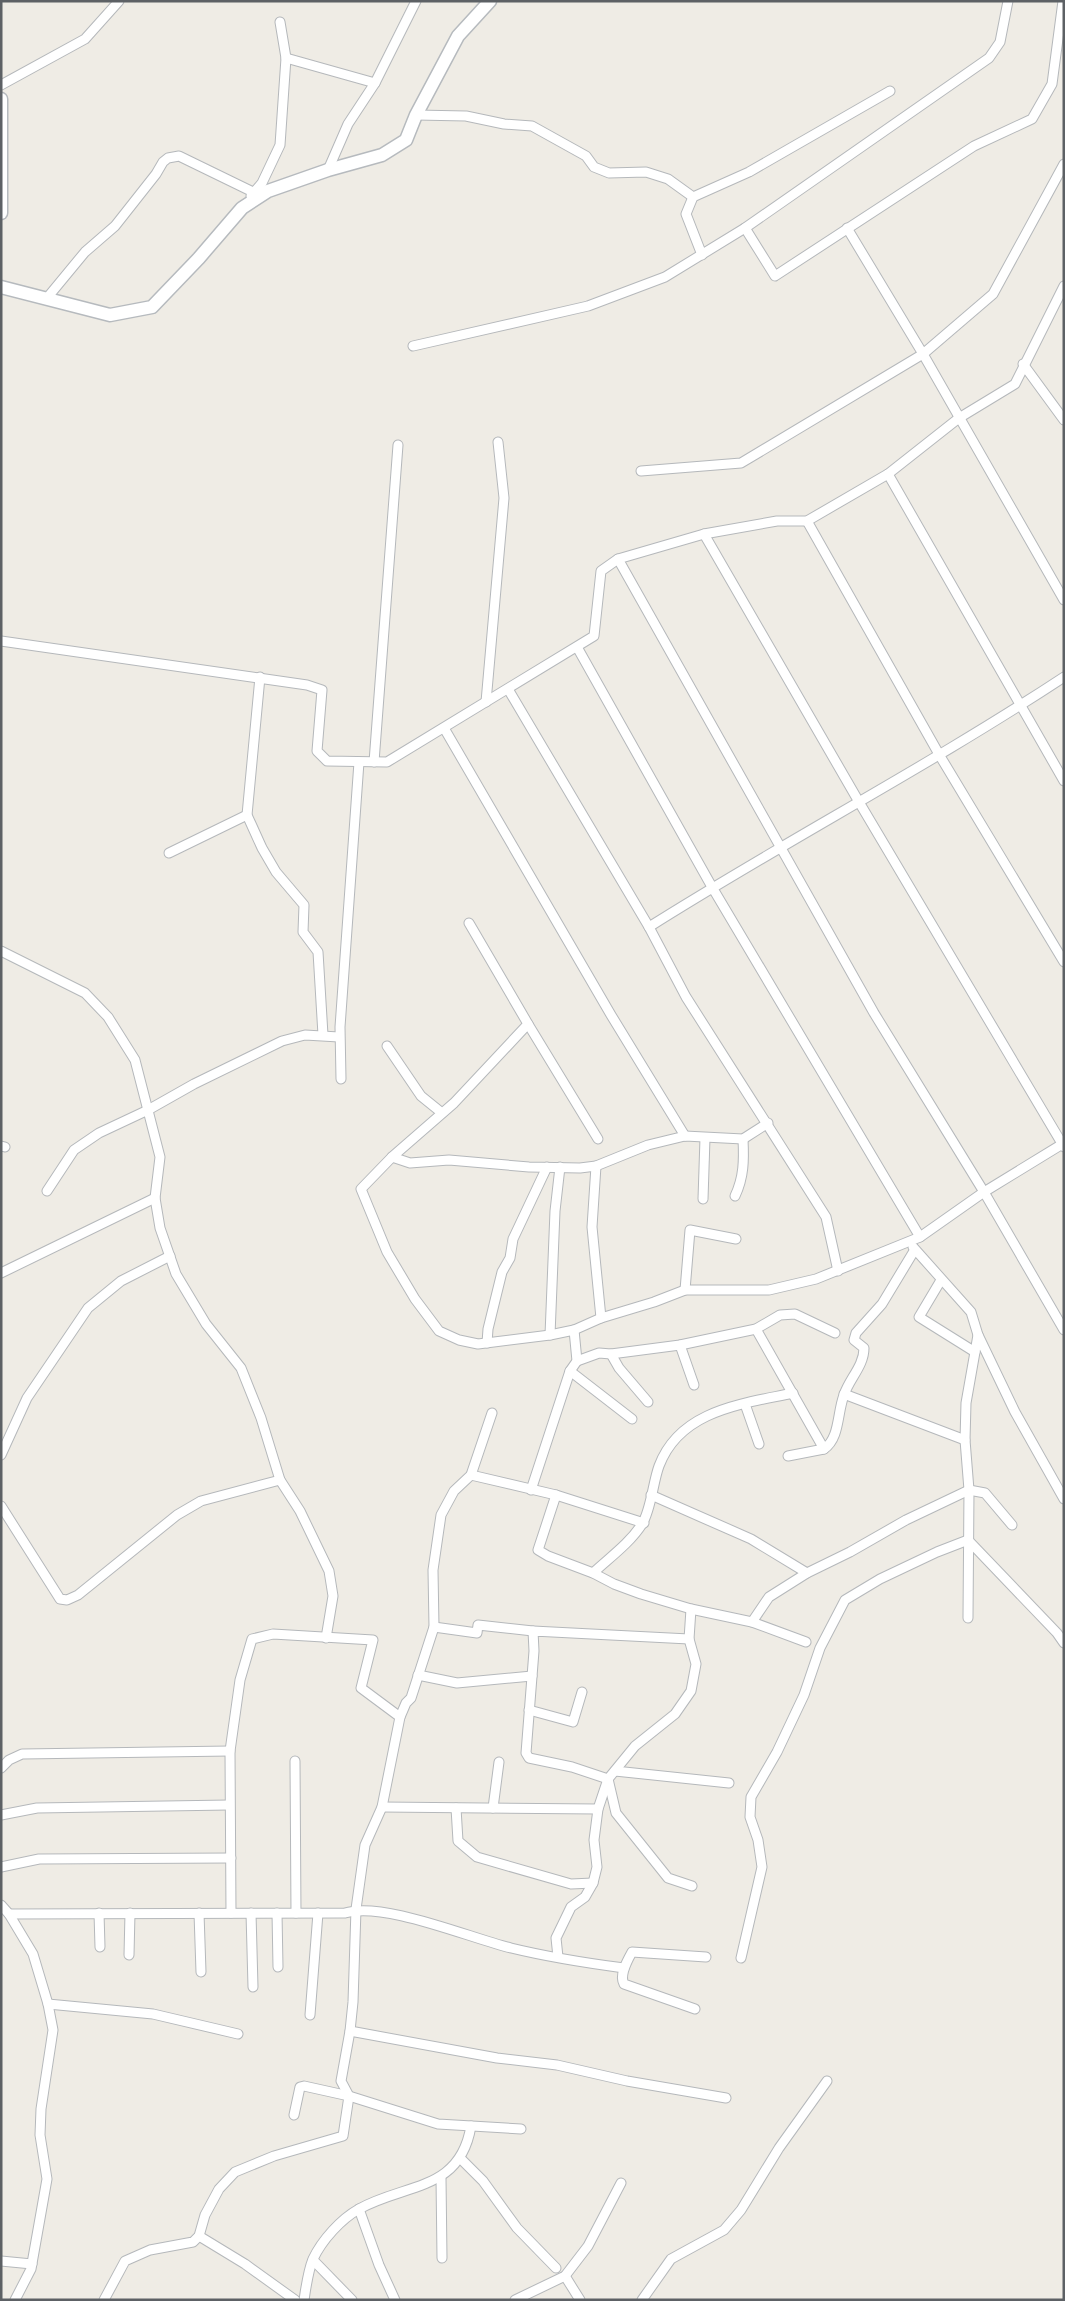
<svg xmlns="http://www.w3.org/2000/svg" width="1065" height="2301" font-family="Rubik,sans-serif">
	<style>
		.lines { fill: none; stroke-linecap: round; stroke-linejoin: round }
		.minor-casing { stroke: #b5b8bb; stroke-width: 11 }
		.secondary-casing { stroke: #b6babe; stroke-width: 15 }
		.minor { stroke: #fff; stroke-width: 9 }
		.secondary { stroke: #fff; stroke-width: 12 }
	</style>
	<rect width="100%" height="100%" fill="#efece5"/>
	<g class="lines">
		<defs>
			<g id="minor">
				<path d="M286 58 375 83"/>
				<path d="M1 85 85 39 119 1"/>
				<path d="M416 115 466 116 504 124 532 126 586 156 594 167 609 173 646 172 668 179 693 197"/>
				<path d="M328 170 348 124 375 83 416 1"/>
				<path d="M251 196 262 183 280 145 286 58 280 22"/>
				<path d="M745 228 775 276 974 146 1032 119 1052 84 1063 1"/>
				<path d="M847 228 923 354 1064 600"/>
				<path d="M702 255 686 214 693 197 749 172 890 91"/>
				<path d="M47 298 85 252 115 226 156 174 163 162 168 158 179 156 253 192"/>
				<path d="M413 346 588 306 665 277 745 228 989 58 1000 42 1008 1"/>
				<path d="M1023 364 1064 420"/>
				<path d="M641 471 741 463 923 354 993 294 1064 164"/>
				<path d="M888 474 1064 781"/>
				<path d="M807 521 940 756 1064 962"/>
				<path d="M704 534 859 802 1064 1147"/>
				<path d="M618 559 874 1013 984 1192 1064 1330"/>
				<path d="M1 641 307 685 322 690 317 751 327 761 387 762 594 636 601 571 618 559 704 534 777 521H807L888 474 959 418 1015 384 1064 286"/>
				<path d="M577 647 712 887 920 1237"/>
				<path d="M260 677 247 815 262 848 276 872 304 905 303 932 318 952 323 1035"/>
				<path d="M508 689 649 927 686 997 826 1217 838 1271"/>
				<path d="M486 702 504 498 498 442"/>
				<path d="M444 728 611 1015 685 1136"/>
				<path d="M374 762 398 445"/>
				<path d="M169 853 247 815"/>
				<path d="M469 923 528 1024 454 1103 392 1157 361 1189 387 1252 415 1299 439 1331 459 1340 478 1344 550 1335 574 1330 601 1318 654 1302 685 1290H769L816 1279 920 1237 984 1192 1064 1143"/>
				<path d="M649 927C785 841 929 766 1064 677"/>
				<path d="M1 951 85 993 108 1017 135 1060 160 1157 155 1198 160 1228 176 1274 206 1324 241 1368 261 1418 280 1480 300 1511 329 1571 333 1596 326 1638"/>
				<path d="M528 1024 598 1139"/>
				<path d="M387 1046 421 1096 442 1113"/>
				<path d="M341 1079 340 1027 359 762"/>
				<path d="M1 1146 5 1147"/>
				<path d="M392 1157 410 1163 449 1160 529 1167 580 1168 596 1166 648 1145 685 1136 743 1139 768 1123"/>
				<path d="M596 1166 592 1227 601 1318"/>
				<path d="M47 1191 74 1150 99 1133 148 1110 194 1084 282 1041 305 1035 339 1037"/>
				<path d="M735 1196C744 1177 744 1160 743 1139"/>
				<path d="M703 1199 705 1138"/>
				<path d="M913 1247 971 1312 978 1335 1015 1412 1064 1499"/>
				<path d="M1 1273 155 1198"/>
				<path d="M941 1280 919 1317 975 1352"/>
				<path d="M685 1290 690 1230 736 1239"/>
				<path d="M756 1329 824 1449C840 1438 837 1413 844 1395 849 1379 864 1366 864 1348L854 1340 856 1333 882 1304 914 1251"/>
				<path d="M550 1335 555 1211 560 1167"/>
				<path d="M487 1343 488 1329 502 1272 510 1258 513 1239 547 1167"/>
				<path d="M680 1345 694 1385"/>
				<path d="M611 1354 619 1368 648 1402"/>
				<path d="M577 1361 599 1353 611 1354 680 1345 756 1329 780 1315 795 1314 835 1333"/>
				<path d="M570 1371 632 1419"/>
				<path d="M844 1394 965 1440"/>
				<path d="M745 1404 759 1444"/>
				<path d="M1 1455 27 1398 88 1308 121 1281 170 1256"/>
				<path d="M788 1456 824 1449"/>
				<path d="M471 1475 556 1495 644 1523"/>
				<path d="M531 1490 570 1371 577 1361 574 1330"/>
				<path d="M556 1495 538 1550 548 1556 593 1573 614 1584 641 1594 691 1609 752 1622 806 1642"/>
				<path d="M651 1495 751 1539 807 1573"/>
				<path d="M1 1506 60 1599 67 1600 78 1595 177 1515 201 1501 280 1480"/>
				<path d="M593 1573C609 1558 630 1543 642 1524 651 1510 653 1482 659 1466 680 1410 742 1404 793 1393"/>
				<path d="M968 1618 969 1490 965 1440 966 1403 978 1335"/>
				<path d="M752 1622 769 1597 807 1573 850 1552 906 1520 969 1490 985 1493 1012 1525"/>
				<path d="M434 1627 477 1633 478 1625 533 1631"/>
				<path d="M689 1639 533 1631 534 1651 526 1753 529 1758 572 1767 608 1779 616 1813 668 1878 692 1886"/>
				<path d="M418 1675 457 1683 532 1676"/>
				<path d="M529 1710 573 1722 582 1692"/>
				<path d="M295 1761 296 1913"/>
				<path d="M1 1768 9 1760 22 1754 230 1751"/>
				<path d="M615 1771 729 1783"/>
				<path d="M382 1807 598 1809"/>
				<path d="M456 1808 458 1841 477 1857 571 1884 593 1883"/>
				<path d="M493 1808 499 1762"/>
				<path d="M1 1815 37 1808 229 1805"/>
				<path d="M1 1867 39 1859 231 1858"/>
				<path d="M1 1905 9 1914 33 1954 48 2004 53 2030 41 2109 40 2135 47 2179 31 2269 15 2300"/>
				<path d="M99 1913 100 1947"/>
				<path d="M199 1913 201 1972"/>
				<path d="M231 1913 230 1751 240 1680 252 1639 273 1634 373 1640 361 1688 400 1717"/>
				<path d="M251 1913 253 1987"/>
				<path d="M277 1913 278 1967"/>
				<path d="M9 1914 345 1913C383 1901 470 1938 511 1948 548 1957 586 1963 624 1968"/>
				<path d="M129 1955 130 1913"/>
				<path d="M558 1957 556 1938 571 1907 585 1897 593 1883 597 1867 594 1840 598 1809 608 1779 635 1746 675 1714 691 1691 696 1664 689 1639 691 1609"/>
				<path d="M741 1958 762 1867 758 1840 750 1817 751 1797 777 1752 804 1695 820 1648 845 1600 880 1579 937 1552 968 1540 1057 1633 1064 1643"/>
				<path d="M48 2004 153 2014 238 2034"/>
				<path d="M695 2009 624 1984C619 1975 627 1961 632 1952L706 1957"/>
				<path d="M310 2015 318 1913"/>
				<path d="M350 2031 497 2058 557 2065 627 2081 726 2098"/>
				<path d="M294 2115 300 2087 304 2086 349 2096 438 2124 521 2129"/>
				<path d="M460 2158 483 2181 517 2228 556 2268"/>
				<path d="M441 2178 442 2258"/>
				<path d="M359 2209 379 2265 395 2300"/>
				<path d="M199 2236 245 2264 295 2300"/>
				<path d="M313 2260 352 2300"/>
				<path d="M1 2261 32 2264"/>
				<path d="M565 2276 580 2300"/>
				<path d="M104 2300 125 2261 150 2250 193 2242 199 2236 205 2215 219 2189 235 2172 274 2156 343 2136 349 2096 341 2081 350 2031 353 2002 356 1909 365 1845 382 1807 400 1717 406 1703 411 1698 434 1627 433 1570 441 1515 454 1491 471 1475 492 1413"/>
				<path d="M304 2300C306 2287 308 2271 313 2259 322 2240 341 2219 359 2209 405 2183 460 2192 471 2126"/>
				<path d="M515 2300 565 2276 588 2246 621 2183"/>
				<path d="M642 2300 671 2259 724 2230 741 2210 779 2148 827 2081"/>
			</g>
			<g id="secondary">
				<path d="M1 99V213"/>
				<path d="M1 287 110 315 152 307 199 258 242 208 268 191 328 170 382 155 406 140 416 115 458 36 490 1"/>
			</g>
		</defs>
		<use href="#minor" class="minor-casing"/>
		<use href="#secondary" class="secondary-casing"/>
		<use href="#minor" class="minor"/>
		<use href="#secondary" class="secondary"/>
	</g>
	<rect width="1065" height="2301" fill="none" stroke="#5d6165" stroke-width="5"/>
</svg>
